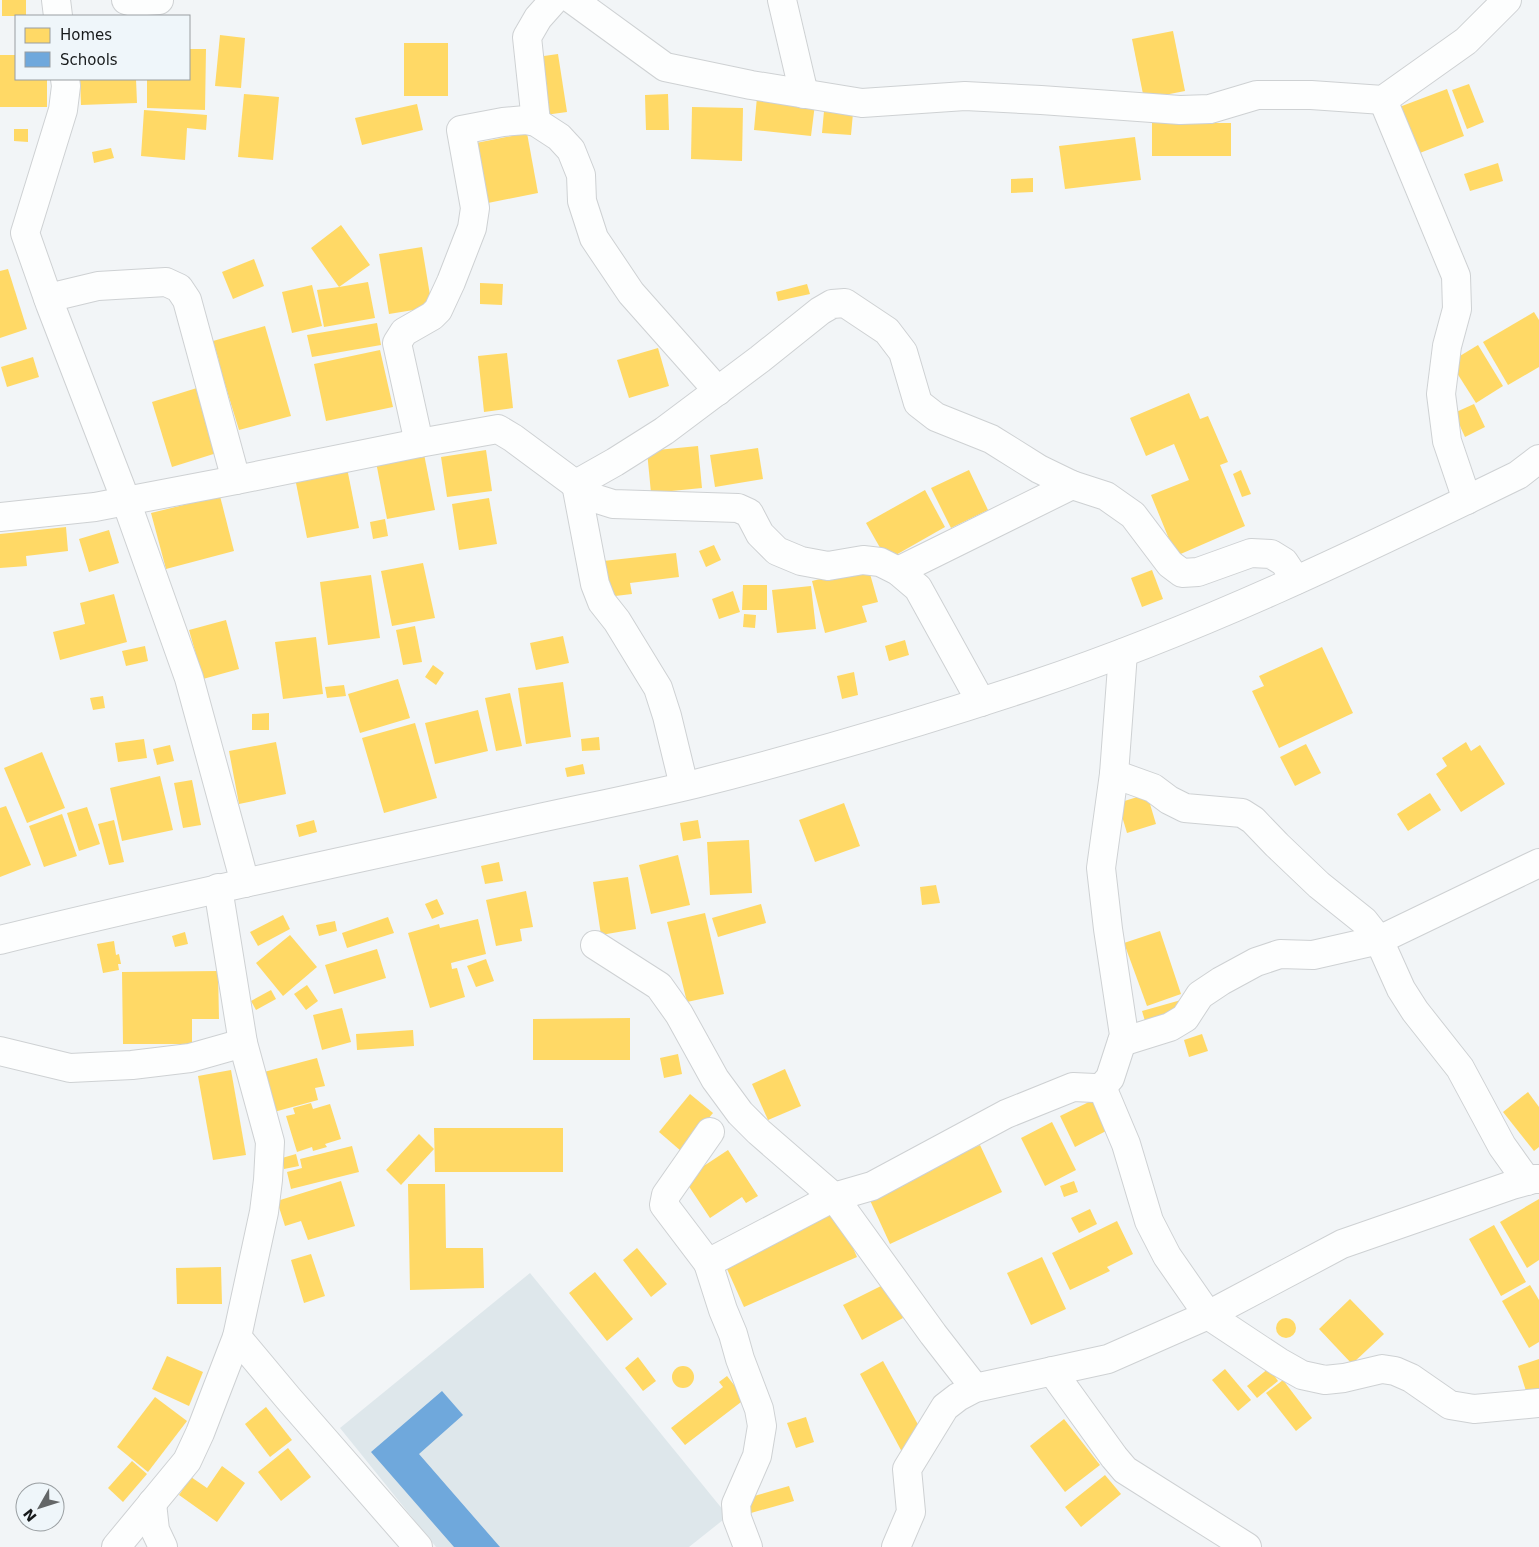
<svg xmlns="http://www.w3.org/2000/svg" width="1539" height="1547" font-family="'DejaVu Sans',sans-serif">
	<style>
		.built { fill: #dee7eb }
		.homes { fill: #ffd966 }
		.schools { fill: #6fa8dc }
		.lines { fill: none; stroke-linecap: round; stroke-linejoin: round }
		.minor-casing { stroke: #ced1d3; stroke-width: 30 }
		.minor { stroke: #fdfefe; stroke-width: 28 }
	</style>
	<rect width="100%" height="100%" fill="#f2f5f7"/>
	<path class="built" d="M530 1273 728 1516 689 1547H436L340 1428Z"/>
	<g class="homes">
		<rect x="2" y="0" width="24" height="16"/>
		<path d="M1173 31 1185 91 1144 99 1132 39Z"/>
		<path d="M220 35 245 38 241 88 215 86Z"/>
		<rect x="404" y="43" width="44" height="53"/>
		<path d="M189 49H206L205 110 147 108V79H189Z"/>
		<path d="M558 54 567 112 545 115 537 57Z"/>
		<path d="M0 55H16V79H47V107H0Z"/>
		<path d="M80 79H136L137 103 81 105Z"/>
		<path d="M1469 84 1484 122 1467 129 1452 90Z"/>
		<path d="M1447 89 1464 136 1412 156 1394 109Z"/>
		<path d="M244 94 279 97 273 160 238 157Z"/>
		<path d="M668 94 669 130H646L645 95Z"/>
		<path d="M757 97 815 104 811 136 754 130Z"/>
		<path d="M417 104 423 130 362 145 355 118Z"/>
		<path d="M692 107 743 108 742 161 691 159Z"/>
		<path d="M144 110 207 115 206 130 187 128 185 160 141 156Z"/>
		<path d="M824 111 853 113 851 135 822 133Z"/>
		<rect x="1152" y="123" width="79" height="33"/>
		<path d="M14 129H28V142L14 141Z"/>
		<path d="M527 133 538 193 483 204 471 144Z"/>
		<path d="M1135 137 1141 180 1065 189 1059 146Z"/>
		<path d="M111 148 114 158 94 163 92 152Z"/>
		<path d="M1498 163 1503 181 1470 191 1464 174Z"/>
		<path d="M1033 178V192L1011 193V179Z"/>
		<path d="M341 225 370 265 339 287 368 282 375 318 324 327 317 290 339 287 311 248Z"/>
		<path d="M422 247 432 307 389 314 379 254Z"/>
		<path d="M254 259 264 286 233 299 222 272Z"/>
		<path d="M8 269 27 329 0 338V271Z"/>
		<path d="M480 283 503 284 502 305 480 304Z"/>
		<path d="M807 284 810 294 778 301 776 292Z"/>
		<path d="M312 285 322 326 292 333 282 292Z"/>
		<path d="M1534 312 1539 320V367L1508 385 1483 342Z"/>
		<path d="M377 323 381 345 312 357 307 335Z"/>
		<path d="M265 326 291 416 239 430 224 381 215 383 209 364 219 361 213 341Z"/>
		<path d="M1478 345 1503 386 1476 403 1450 362Z"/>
		<path d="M658 348 669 386 629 398 617 360Z"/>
		<path d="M380 350 393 407 326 421 314 364Z"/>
		<path d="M507 353 513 408 484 412 478 356Z"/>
		<path d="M33 357 39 377 7 387 1 367Z"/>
		<path d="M200 387 220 452 172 467 152 402Z"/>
		<path d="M1189 393 1200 419 1208 416 1228 462 1220 465 1245 526 1176 556 1151 495 1189 480 1174 444 1146 456 1130 418Z"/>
		<path d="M1474 404 1485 427 1465 437 1454 413Z"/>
		<path d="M698 446 702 488 651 493 647 451Z"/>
		<path d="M758 448 763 479 715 487 710 455Z"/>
		<path d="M486 450 492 491 447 497 441 457Z"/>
		<path d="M424 454 435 510 387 519 376 462Z"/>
		<path d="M347 468 359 528 307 538 295 478Z"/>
		<path d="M969 470 988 510 951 528 931 488Z"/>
		<path d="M1241 470 1251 494 1242 497 1233 474Z"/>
		<path d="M925 490 945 527 887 560 866 523Z"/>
		<path d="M220 496 234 551 166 569 151 513Z"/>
		<path d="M489 498 497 544 459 550 452 504Z"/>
		<path d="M385 519 388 536 373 539 370 522Z"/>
		<path d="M66 527 68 551 26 556 27 566 0 568V534Z"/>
		<path d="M109 530 119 563 89 572 79 539Z"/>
		<path d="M714 545 721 560 706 567 699 551Z"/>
		<path d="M676 553 679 577 630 583 632 594 607 597 603 561Z"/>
		<path d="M423 563 435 618 392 626 381 571Z"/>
		<path d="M868 567 878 602 862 606 867 622 825 633 812 581Z"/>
		<path d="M1152 570 1163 599 1142 607 1131 578Z"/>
		<path d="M371 575 380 638 328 645 320 582Z"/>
		<path d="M743 585H767V610H742Z"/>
		<path d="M811 586 816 629 777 633 772 590Z"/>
		<path d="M733 591 740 612 719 619 712 599Z"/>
		<path d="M114 594 127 642 60 660 53 632 85 624 80 603Z"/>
		<path d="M744 614 756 615 755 628 743 627Z"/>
		<path d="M226 620 239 669 203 679 189 630Z"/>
		<path d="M415 626 422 662 403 665 396 630Z"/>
		<path d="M563 636 569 663 536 670 530 643Z"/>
		<path d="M316 637 323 694 283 699 275 642Z"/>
		<path d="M905 640 909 655 889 661 885 646Z"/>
		<path d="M145 646 148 661 126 666 122 651Z"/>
		<path d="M1322 647 1353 713 1279 748 1252 691 1264 686 1259 676Z"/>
		<path d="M433 665 444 673 436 685 425 677Z"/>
		<path d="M854 672 858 695 842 699 837 676Z"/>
		<path d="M398 679 410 718 360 733 348 694Z"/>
		<path d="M563 682 571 737 526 744 518 688Z"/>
		<path d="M344 685 346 696 327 698 325 687Z"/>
		<path d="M510 693 522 746 496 751 485 698Z"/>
		<path d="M103 696 105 708 93 710 90 698Z"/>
		<path d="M478 710 488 751 435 764 425 723Z"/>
		<path d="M269 713V730H252V714Z"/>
		<path d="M415 723 437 798 384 813 362 738Z"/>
		<path d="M599 737 600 750 582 751 581 739Z"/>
		<path d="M144 739 147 758 118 762 115 743Z"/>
		<path d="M276 742 286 794 239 804 229 751Z"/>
		<path d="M1466 742 1471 751 1480 745 1505 784 1461 812 1436 774 1447 766 1442 758Z"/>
		<path d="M1306 744 1321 773 1295 786 1280 757Z"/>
		<path d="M170 745 174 761 157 765 153 749Z"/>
		<path d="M42 752 65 808 27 823 4 768Z"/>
		<path d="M583 764 585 774 567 777 565 768Z"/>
		<path d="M160 776 173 830 122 841 110 788Z"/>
		<path d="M192 780 201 825 183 828 174 783Z"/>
		<path d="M1430 793 1441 810 1408 831 1397 814Z"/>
		<path d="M1147 794 1156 824 1127 833 1118 803Z"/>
		<path d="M844 803 860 846 815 862 799 820Z"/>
		<path d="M6 806 31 865 0 877V808Z"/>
		<path d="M87 807 100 844 79 851 67 813Z"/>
		<path d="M62 814 77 856 44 867 29 826Z"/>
		<path d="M114 820 124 862 109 865 98 824Z"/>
		<path d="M314 820 317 832 299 837 296 825Z"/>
		<path d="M698 820 701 838 683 841 680 823Z"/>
		<path d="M749 840 752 893 710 895 707 842Z"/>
		<path d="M678 855 690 905 651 914 639 865Z"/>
		<path d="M499 862 503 881 485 884 481 866Z"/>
		<path d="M628 877 636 929 601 935 593 882Z"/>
		<path d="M936 885 940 903 922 905 920 887Z"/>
		<path d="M526 891 533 927 520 929 522 941 496 946 486 900Z"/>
		<path d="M437 899 444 914 432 919 425 904Z"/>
		<path d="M761 904 766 923 718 937 712 918Z"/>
		<path d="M705 913 724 994 687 1002 667 922Z"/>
		<path d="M283 915 290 929 258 946 250 932Z"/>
		<path d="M388 917 394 933 347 948 342 933Z"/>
		<path d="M478 919 486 954 451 963 452 969 457 968 465 997 430 1008 408 933 439 924 440 928Z"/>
		<path d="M335 921 337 931 319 936 316 925Z"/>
		<path d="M1160 931 1181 994 1147 1006 1124 943Z"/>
		<path d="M185 932 188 944 175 947 172 936Z"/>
		<path d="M290 935 317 967 283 996 256 963Z"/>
		<path d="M114 941 116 955 119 954 121 964H118L119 970 103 973 97 944Z"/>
		<path d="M377 949 386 978 334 994 325 965Z"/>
		<path d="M486 959 494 981 476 987 467 966Z"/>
		<path d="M218 971 219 1019H192V1044H123L122 972Z"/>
		<path d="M307 985 318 1001 306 1010 294 994Z"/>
		<path d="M271 990 276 999 256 1010 251 1001Z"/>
		<path d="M1181 1000 1184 1011 1145 1021 1142 1011Z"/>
		<path d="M342 1008 351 1042 322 1050 313 1015Z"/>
		<path d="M630 1018V1060H533V1019Z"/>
		<path d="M413 1030 414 1046 357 1050 356 1034Z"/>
		<path d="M1202 1034 1208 1051 1189 1057 1184 1040Z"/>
		<path d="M678 1054 682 1074 664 1078 660 1058Z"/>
		<path d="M317 1058 325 1086 315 1088 318 1100 274 1112 264 1072Z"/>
		<path d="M785 1069 801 1106 768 1120 752 1084Z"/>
		<path d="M231 1070 246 1155 213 1160 198 1076Z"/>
		<path d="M1528 1092 1539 1107V1147L1534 1151 1503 1112Z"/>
		<path d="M690 1094 713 1113 681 1151 659 1132Z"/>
		<path d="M1093 1100 1108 1130 1075 1147 1060 1116Z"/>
		<path d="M311 1103 313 1109 330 1104 341 1139 325 1144 327 1147 313 1151 312 1147 297 1152 286 1116 295 1114 293 1108Z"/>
		<path d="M1052 1122 1076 1170 1045 1186 1021 1138Z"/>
		<path d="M434 1128H563V1172H435Z"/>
		<path d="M419 1134 434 1149 401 1185 386 1170Z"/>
		<path d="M980 1145 1002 1192 890 1244 868 1196Z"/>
		<path d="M352 1146 359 1172 291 1189 287 1172 302 1168 300 1159Z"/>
		<path d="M728 1150 758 1196 746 1203 742 1197 710 1218 684 1179Z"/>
		<path d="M296 1154 299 1166 284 1169 282 1158Z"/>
		<path d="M341 1181 355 1226 308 1240 301 1221 285 1226 277 1201Z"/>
		<path d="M1074 1181 1078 1192 1064 1197 1060 1186Z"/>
		<path d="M408 1184H445L446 1248H483L484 1288 410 1290Z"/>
		<path d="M1539 1199V1260L1527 1268 1500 1222Z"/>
		<path d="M836 1209 857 1257 744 1307 723 1260Z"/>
		<path d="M1090 1209 1097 1224 1079 1233 1071 1218Z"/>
		<path d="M1117 1221 1133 1254 1107 1267 1110 1271 1070 1290 1052 1253Z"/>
		<path d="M1494 1225 1526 1282 1501 1296 1469 1239Z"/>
		<path d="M637 1248 667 1284 651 1297 623 1260Z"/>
		<path d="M311 1254 325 1296 304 1303 291 1260Z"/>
		<path d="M1042 1257 1066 1309 1031 1325 1007 1273Z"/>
		<path d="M221 1267 222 1304H177L176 1268Z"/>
		<path d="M595 1272 633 1319 607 1341 569 1293Z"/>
		<path d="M885 1284 903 1318 862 1340 843 1305Z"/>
		<path d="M1530 1285 1539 1300V1342L1529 1348 1502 1301Z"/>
		<path d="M1350 1299 1384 1334 1352 1364 1319 1329Z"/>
		<circle cx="1286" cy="1328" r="10"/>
		<path d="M167 1356 203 1372 189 1406 152 1389Z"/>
		<path d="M638 1357 656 1381 643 1391 625 1368Z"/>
		<path d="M1539 1359V1390L1527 1394 1518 1366Z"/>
		<path d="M883 1361 926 1439 902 1452 860 1374Z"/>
		<circle cx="683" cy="1377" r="11"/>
		<path d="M1269 1368 1278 1381 1257 1398 1247 1386Z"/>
		<path d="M1225 1369 1251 1400 1238 1411 1212 1380Z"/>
		<path d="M727 1376 745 1399 685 1445 671 1428 723 1387 719 1382Z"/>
		<path d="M1283 1380 1312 1418 1296 1431 1266 1393Z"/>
		<path d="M155 1397 187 1421 148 1472 117 1447Z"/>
		<path d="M266 1407 292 1440 270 1457 245 1424Z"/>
		<path d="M806 1417 814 1442 796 1448 787 1423Z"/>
		<path d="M1064 1419 1100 1465 1065 1492 1030 1446Z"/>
		<path d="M288 1448 311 1477 281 1501 258 1472Z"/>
		<path d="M132 1461 147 1474 123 1502 108 1488Z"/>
		<path d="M222 1466 245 1483 217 1522 179 1495 191 1477 207 1488Z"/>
		<path d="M1105 1475 1121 1494 1081 1527 1065 1507Z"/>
		<path d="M789 1486 794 1501 751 1513 747 1498Z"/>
	</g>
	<path class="schools" d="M442 1391 463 1415 419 1454 500 1547H454L371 1452Z"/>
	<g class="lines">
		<defs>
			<g id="minor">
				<path d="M56 0 58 16"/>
				<path d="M126 0 133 2 159 0"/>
				<path d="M573 0 665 67 751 85 862 103 965 96 1041 100 1180 110 1210 109 1257 95H1311L1383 100 1466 41 1507 0"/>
				<path d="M782 0 804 94"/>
				<path d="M65 79 66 86 63 110 25 233 50 304 126 501 189 678 245 883"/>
				<path d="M1383 100 1456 276 1457 309 1447 346 1441 394 1447 441 1467 500"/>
				<path d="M536 122 527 37 538 18 554 0"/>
				<path d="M48 298 98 286 166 282 179 288 187 300 236 480"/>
				<path d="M419 443 397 343 404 332 432 316 438 310 451 282 472 228 475 208 461 130 503 122 526 120 536 122 559 137 571 150 581 175 582 201 594 238 631 293 718 391"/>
				<path d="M0 517 95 507 126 501 236 480 419 443 498 429 513 438 594 498 613 504 738 508 749 513 760 534 777 551 801 561 828 566 863 560 880 562 898 571 918 588 981 702"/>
				<path d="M898 571 1072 485"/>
				<path d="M1114 774 1153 788 1169 800 1185 808 1242 813 1253 820 1277 845 1319 885 1364 921 1379 940 1401 989 1415 1011 1460 1068 1502 1146 1527 1181"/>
				<path d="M684 786 667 716 658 688 617 621 602 602 595 584 576 484 615 462 664 431 760 359 820 311 832 304 845 303 887 331 903 352 918 403 936 417 991 439 1039 469 1072 485 1106 496 1133 515 1170 564 1182 573 1198 572 1251 553 1271 554 1284 562 1296 580"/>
				<path d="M0 940C168 898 338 863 508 825 570 811 633 799 695 784 809 755 922 722 1033 685 1201 629 1360 552 1518 475L1539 459"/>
				<path d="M595 945 659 986 679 1014 715 1079 740 1113 759 1132 834 1197 933 1334 975 1388"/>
				<path d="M1122 1042 1170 1027 1185 1018 1200 995 1221 981 1256 962 1280 954 1313 955 1379 940 1539 863"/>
				<path d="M0 1051 70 1068 132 1065 190 1058 243 1043"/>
				<path d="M1102 1087 1126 1144 1149 1221 1167 1256 1208 1315 1279 1362 1302 1375 1325 1380 1344 1378 1382 1369 1395 1371 1411 1378 1450 1405 1474 1409 1539 1403"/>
				<path d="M708 1263 664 1205 666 1195 710 1132"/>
				<path d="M237 1337 288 1398 418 1547"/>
				<path d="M1052 1371 1114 1457 1125 1470 1247 1547"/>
				<path d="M152 1503 155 1530 163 1547"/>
				<path d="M116 1547 187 1461 200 1433 237 1337 264 1212 268 1180 270 1142 243 1043 218 888"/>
				<path d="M748 1547 737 1518 736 1504 757 1456 762 1426 759 1409 740 1359 733 1334 723 1310 708 1263 834 1197 872 1186 1006 1114 1073 1087 1095 1088 1102 1087 1110 1078 1124 1035 1108 929 1101 868 1114 774 1123 653"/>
				<path d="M896 1547 911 1512 907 1469 945 1407 958 1397 975 1388 1108 1359 1208 1315 1342 1244 1512 1185 1534 1179H1539"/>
			</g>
		</defs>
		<use href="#minor" class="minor-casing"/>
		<use href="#minor" class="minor"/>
	</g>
	<rect x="15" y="15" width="175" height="65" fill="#eff6fa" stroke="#999ea1"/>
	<rect x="25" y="28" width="25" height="15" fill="#ffd966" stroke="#999ea1"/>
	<text x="60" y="40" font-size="15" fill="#171a1b">Homes</text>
	<rect x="25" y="52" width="25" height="15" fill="#6fa8dc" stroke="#999ea1"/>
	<text x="60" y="65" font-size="15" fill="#171a1b">Schools</text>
	<g transform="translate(40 1507) rotate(231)"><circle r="24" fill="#eff6fa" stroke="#999ea1"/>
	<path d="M0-4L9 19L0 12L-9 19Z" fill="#646768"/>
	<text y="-8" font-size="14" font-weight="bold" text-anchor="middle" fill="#171a1b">N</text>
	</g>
</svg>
